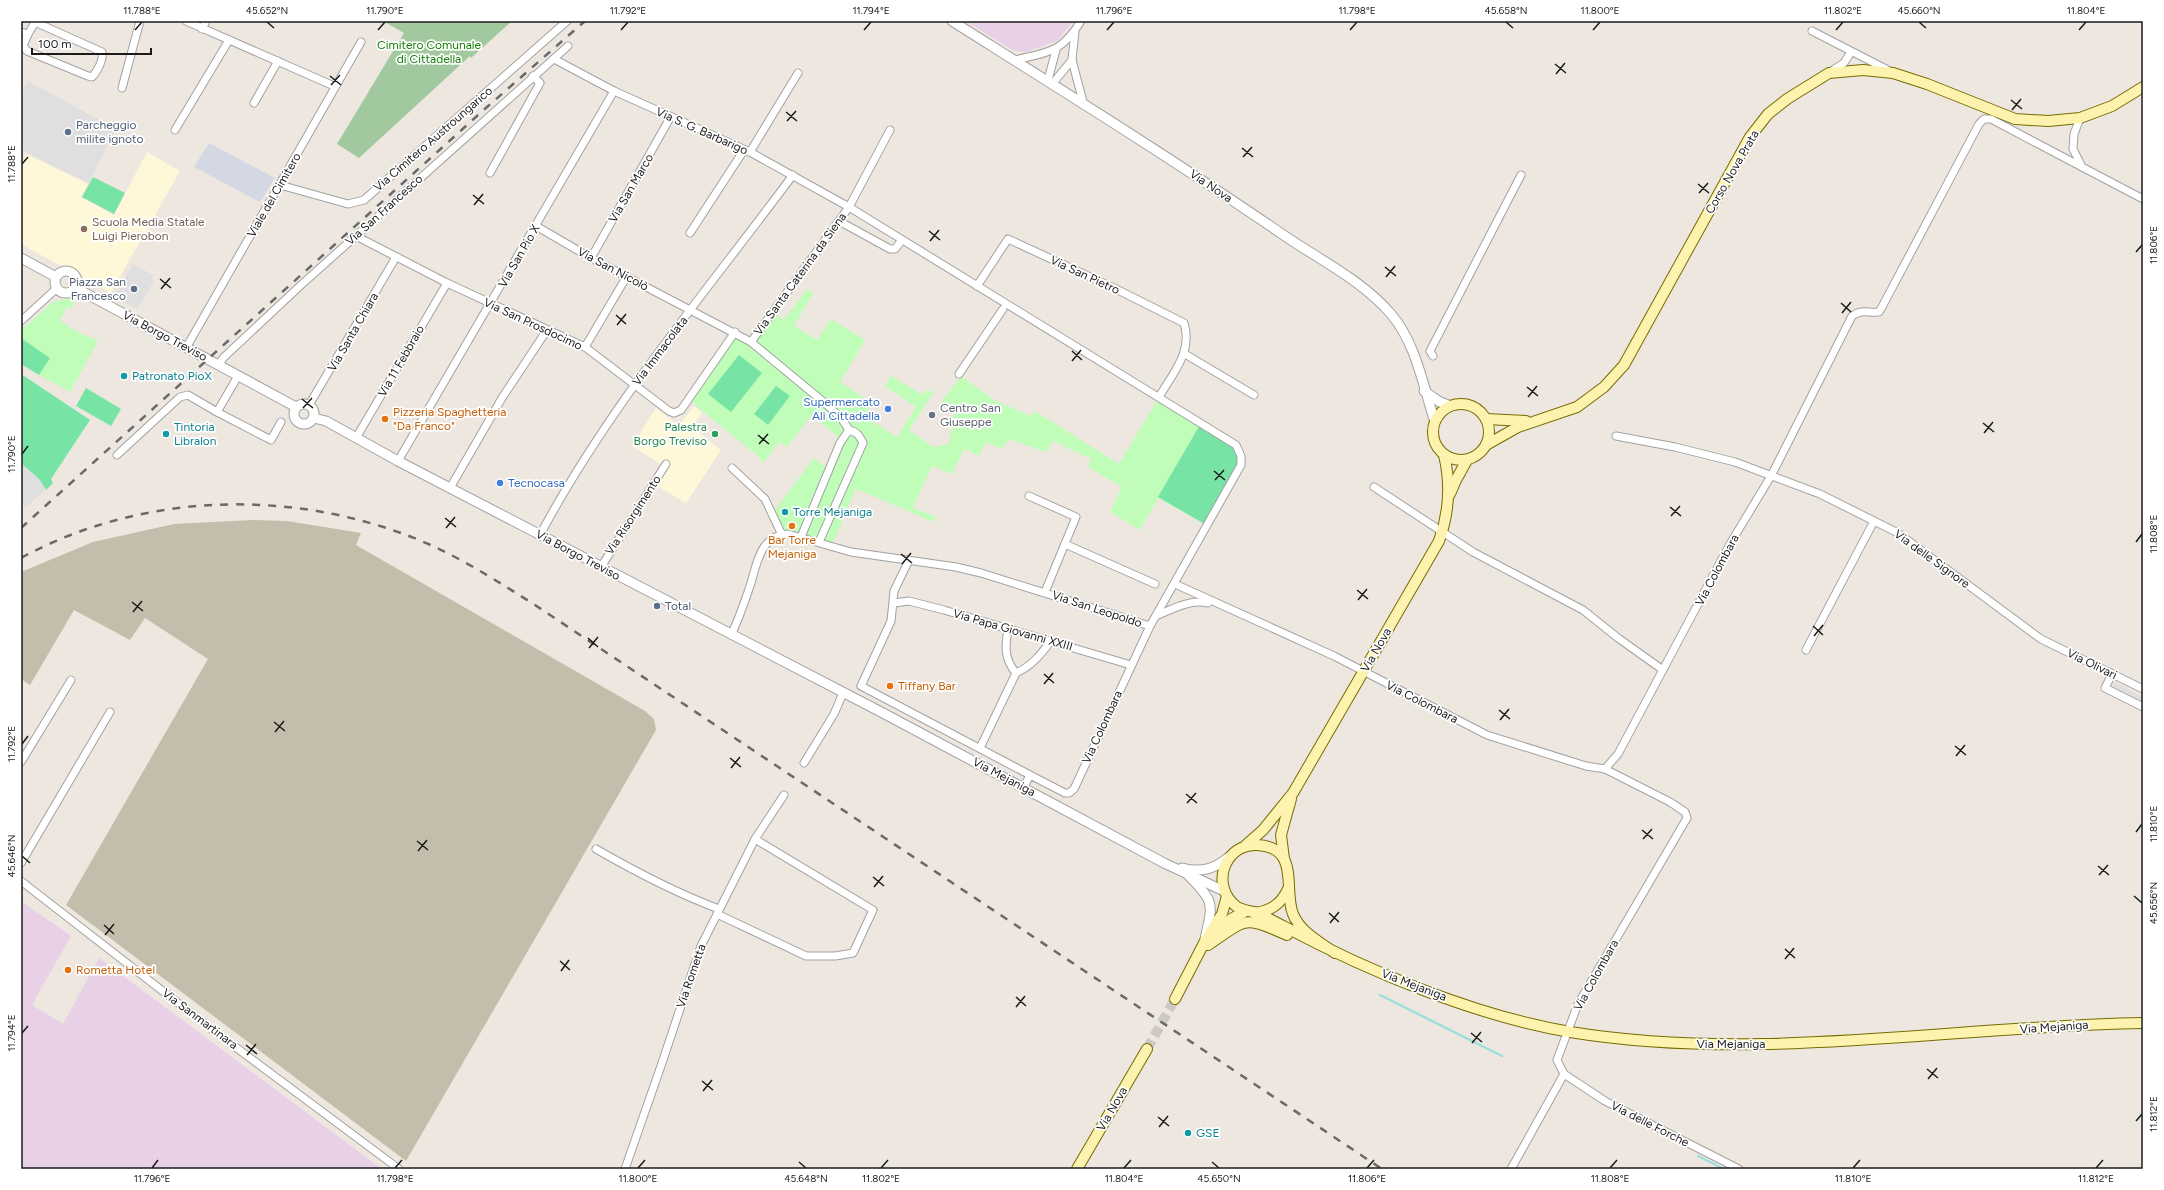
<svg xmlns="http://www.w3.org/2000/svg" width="2164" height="1190" font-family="Figtree,sans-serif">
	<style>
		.industrial { fill: #e8d1e7 }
		.education { fill: #fff8d8 }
		.construction { fill: #c3beab }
		.cemetery { fill: #a1c89f }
		.park { fill: #bffdb8 }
		.pitch { fill: #77e4a6 }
		.parking { fill: #dfdfdf }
		.plaza { fill: #d4d7e4 }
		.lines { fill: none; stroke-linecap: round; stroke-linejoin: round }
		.stream { stroke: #9ddcdf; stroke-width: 2.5 }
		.secondary-tunnel { stroke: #cec8c2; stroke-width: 10; stroke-dasharray: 10 5; stroke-linecap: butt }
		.minor-casing { stroke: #a2a2a2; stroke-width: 9 }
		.tertiary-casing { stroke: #a2a2a2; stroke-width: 11 }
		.secondary-casing { stroke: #756c00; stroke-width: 12 }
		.minor { stroke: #fff; stroke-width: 7 }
		.tertiary { stroke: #fff; stroke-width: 9 }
		.secondary { stroke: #fef3ae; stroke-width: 10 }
		.rail { stroke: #696969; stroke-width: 2.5; stroke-dasharray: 8 8; stroke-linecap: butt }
		.ticks { fill: none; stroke: #1b1b1b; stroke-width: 1.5 }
		.service-dot { fill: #5c6f8a; stroke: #fff; stroke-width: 1.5 }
		.education-dot { fill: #8d6e63; stroke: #fff; stroke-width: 1.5 }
		.culture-dot { fill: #0f9aa8; stroke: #fff; stroke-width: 1.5 }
		.shop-dot { fill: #3f7fe0; stroke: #fff; stroke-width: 1.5 }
		.worship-dot { fill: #6b7280; stroke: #fff; stroke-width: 1.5 }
		.food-dot { fill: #e8710a; stroke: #fff; stroke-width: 1.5 }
		.leisure-dot { fill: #2e9e5b; stroke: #fff; stroke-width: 1.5 }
		.labels { text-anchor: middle; stroke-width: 3.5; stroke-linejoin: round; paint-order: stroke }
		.park-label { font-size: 12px; fill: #107f04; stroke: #fff }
		.service-label { font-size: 12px; fill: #4e5e75; stroke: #fff; text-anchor: start }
		.street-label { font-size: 12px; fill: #1b1b1b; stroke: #fff }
		.education-label { font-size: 12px; fill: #785e54; stroke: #fff; text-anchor: start }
		.culture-label { font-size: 12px; fill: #0d838f; stroke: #fff; text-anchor: start }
		.shop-label { font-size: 12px; fill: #366cbe; stroke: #fff; text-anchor: end }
		.worship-label { font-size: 12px; fill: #5b616d; stroke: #fff; text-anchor: start }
		.food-label { font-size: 12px; fill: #c56008; stroke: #fff; text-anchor: start }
		.leisure-label { font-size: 12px; fill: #27864d; stroke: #fff; text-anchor: end }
		.neatline { fill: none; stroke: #1b1b1b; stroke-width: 1.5 }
		.ticks-label { font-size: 10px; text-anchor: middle; fill: #1b1b1b }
	</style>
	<rect width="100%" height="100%" fill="#eee7e0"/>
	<g class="industrial">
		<path d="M966 21H1073L1057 41 1026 52 1012 50Z"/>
		<path d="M21 901 71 936 32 1005 63 1024 99 958 382 1169H21Z"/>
	</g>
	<g class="education">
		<path d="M147 152 180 171 111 293 21 244V166L26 154 88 184 81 197 114 215Z"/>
		<path d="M694 406 702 413 692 427 721 450 686 503 655 485 667 468 632 446 656 408 679 426Z"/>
	</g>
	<path class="construction" d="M253 520 287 521 361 533 356 545 645 711 654 719 656 730 406 1161 66 905 208 659 145 618 130 640 74 610 30 685 21 679V572L93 542 174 524Z"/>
	<path class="cemetery" d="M383 21H512L471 58 470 56 359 158 337 144 404 33Z"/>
	<g class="park">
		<path d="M807 289 813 293 794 326 817 340 831 319 865 340 840 382 872 403 864 416 897 437 916 407 885 386 891 376 923 395 927 389 933 393 909 430 933 447 949 444 954 414 940 404 961 376 994 400 1031 416 1035 411 1119 464 1159 397 1236 445 1208 526 1158 498 1140 530 1110 512 1122 487 1088 467 1091 459 1053 441 1046 452 1009 439 1002 449 986 442 979 456 964 449 952 474 932 466 913 508 936 517 934 522 856 489 833 543 784 530 775 510 814 458 825 467 838 436 811 416 787 447 780 442 763 463 759 457 688 399 733 335 751 342 773 312 784 320Z"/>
		<path d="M70 298 76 300 71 309 67 307 60 320C71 330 84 334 98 341L70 392 39 375 50 358 21 338V330L53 302Z"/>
	</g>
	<g class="pitch">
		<path d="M93 177 125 193 114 214 82 197Z"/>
		<path d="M21 338 50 358 39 375 21 364Z"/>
		<path d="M739 355 762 373 731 412 708 394Z"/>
		<path d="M21 374 90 420 51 479 53 483 46 490 39 479 21 463Z"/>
		<path d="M776 386 790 396 768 425 754 414Z"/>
		<path d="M86 388 121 409 111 426 76 406Z"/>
		<path d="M1201 423 1236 445 1241 465 1208 526 1158 497Z"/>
	</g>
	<g class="parking">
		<path d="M28 81 116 129 89 183 21 150V94Z"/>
		<path d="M133 264 153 275 151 279 154 281 137 309 114 297Z"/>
		<path d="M21 464 39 479 45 490 26 507 21 503Z"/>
		<path d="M2114 682 2143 697V704L2112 688Z"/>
	</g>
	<path class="plaza" d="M209 143 275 178 260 202 194 167Z"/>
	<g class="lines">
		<g class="stream">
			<path d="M1380 995 1502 1056"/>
			<path d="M1698 1156 1724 1169"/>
		</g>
		<path class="secondary-tunnel" d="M1147 1049 1175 999"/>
		<defs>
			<g id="minor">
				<path d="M186 21 334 86"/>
				<path d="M202 29 206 21"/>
				<path d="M1075 31 1072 60 1083 102"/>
				<path d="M1812 31 1888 70"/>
				<path d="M21 32 28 34 36 21"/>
				<path d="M28 34 23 46 27 51 88 76 92 77C97 72 104 59 102 52L35 22"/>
				<path d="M554 59 614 91 750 152 849 207 1236 445 1241 456V465L1150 626 1074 789 1069 793H1065L1030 775 1024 787"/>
				<path d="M1015 60C1049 52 1061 53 1081 21"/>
				<path d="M1830 72 1844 63 1851 52"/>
				<path d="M1048 80 1056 50"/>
				<path d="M1053 83 1072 60"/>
				<path d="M122 88 140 21"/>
				<path d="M254 103 278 61"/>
				<path d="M2080 118 2074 134 2073 149 2082 167 2143 199"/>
				<path d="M175 130 229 40"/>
				<path d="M750 152 798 73"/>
				<path d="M490 173 540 83 533 76"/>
				<path d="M280 185 348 204 364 200 567 21"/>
				<path d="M839 221 890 249H895L902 240"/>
				<path d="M536 226 591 258 751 342 826 404 842 419 849 430"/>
				<path d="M690 233 744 150"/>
				<path d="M356 236 447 283 585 347 669 411 674 413 681 410 735 332"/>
				<path d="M591 258 670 118"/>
				<path d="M977 286 1008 239 1114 288 1184 323C1193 352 1173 373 1159 397"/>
				<path d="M21 321 57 288"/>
				<path d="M751 342 849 207 890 130"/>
				<path d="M585 347 627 276"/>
				<path d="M186 348 361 42"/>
				<path d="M1185 354 1254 395"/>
				<path d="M1433 356 1430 351 1521 175"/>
				<path d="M219 365 223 358 301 285 568 46"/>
				<path d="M959 374 1003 309"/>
				<path d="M309 405 396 257"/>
				<path d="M217 412 271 440 281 422"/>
				<path d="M1616 436 1675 447 1735 462 1820 494 1898 533 2041 639 2143 689"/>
				<path d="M356 438 447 283"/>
				<path d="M117 455 180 397 188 395 217 412 238 376"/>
				<path d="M398 461 614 91"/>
				<path d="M732 468 765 499 782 535"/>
				<path d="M1374 487 1473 552 1583 610 1618 638 1663 670"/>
				<path d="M450 488 502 398 547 330"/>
				<path d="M1029 496 1076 517 1045 592"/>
				<path d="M540 535C608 407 706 292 793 175"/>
				<path d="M801 537 840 443 849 430C857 432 859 435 863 443L819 542"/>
				<path d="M1065 544 1155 584"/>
				<path d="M909 560 894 591 891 621 861 686 1030 775"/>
				<path d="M601 567 666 464"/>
				<path d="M1175 584 1334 656 1487 735 1586 766 1605 769 1618 754 1730 544 1771 476 1852 316C1862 309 1867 313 1879 312L1882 307 1979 124 1984 119H1991L2082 167"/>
				<path d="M894 603 909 601 944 610 1131 665"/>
				<path d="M1156 616C1172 609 1190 599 1208 603"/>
				<path d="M1008 629C1005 646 1004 659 1016 673"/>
				<path d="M731 635C739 619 745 601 751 583 757 562 761 535 788 534L851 552 956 567 981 573 1150 626"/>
				<path d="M1806 650 1874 521"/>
				<path d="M2112 674 2105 688 2143 707"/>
				<path d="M980 748 1016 673C1032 666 1041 654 1051 641"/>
				<path d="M21 762 71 680"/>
				<path d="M804 763 834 714 843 693"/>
				<path d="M1605 769 1670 802 1685 812 1687 818 1578 1004 1557 1060 1564 1074 1605 1101 1739 1169"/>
				<path d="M596 849C636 872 676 893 719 909"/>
				<path d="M21 863 110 712"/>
				<path d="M21 881 218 1034 399 1169"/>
				<path d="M717 914 806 956H835L853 953 873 910 755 839"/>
				<path d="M625 1169 662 1063 701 946 755 839 784 795"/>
				<path d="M1511 1169 1564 1074"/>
			</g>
			<g id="tertiary">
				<path d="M952 21C1063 91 1174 160 1282 234 1318 259 1362 280 1391 314 1416 343 1423 386 1435 422"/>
				<path d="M21 258 56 277"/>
				<circle cx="66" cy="282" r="11"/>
				<path d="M76 288 296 407"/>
				<path d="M1424 391 1440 402 1451 406"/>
				<circle cx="304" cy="414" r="10"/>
				<path d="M314 418 326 421 398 461 883 713 1164 863 1224 891"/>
				<path d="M1182 868C1202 873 1214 869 1229 857"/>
				<path d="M1189 876C1215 903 1213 903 1205 939"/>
			</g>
			<g id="secondary">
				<circle cx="1461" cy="432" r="28"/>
				<path d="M1486 419 1526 421"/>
				<path d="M1486 445 1518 427 1577 407 1604 387 1624 365 1750 137 1768 114 1787 99 1829 73 1863 70 1893 73 1927 84 2015 119 2048 121 2080 118 2112 106 2143 87"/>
				<path d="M1450 494 1456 480 1467 460"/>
				<path d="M1246 845 1263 830 1293 793 1439 541C1449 513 1451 484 1444 455"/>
				<path d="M1284 859 1281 835 1291 799"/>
				<path d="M1254 913C1271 911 1281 904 1288 889"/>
				<path d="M1217 933 1231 919 1246 911"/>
				<path d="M1208 945C1247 919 1242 915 1287 935"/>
				<path d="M1335 953C1320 942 1300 932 1293 914 1283 890 1301 847 1257 845 1246 844 1234 850 1228 860 1218 876 1222 896 1237 907 1243 910 1248 911 1254 912 1265 916 1275 922 1285 927 1370 972 1476 1016 1570 1032 1761 1063 1952 1026 2143 1023"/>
				<path d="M1175 999 1204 943 1222 914 1227 896"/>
				<path d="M1077 1169 1147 1049"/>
			</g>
		</defs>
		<use href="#minor" class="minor-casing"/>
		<use href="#tertiary" class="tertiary-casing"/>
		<use href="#secondary" class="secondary-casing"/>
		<use href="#minor" class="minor"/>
		<use href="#tertiary" class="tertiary"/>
		<use href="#secondary" class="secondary"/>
		<g class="rail">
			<path d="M21 528 487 107 585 21"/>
			<path d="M21 558C142 492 292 488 419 540 460 557 497 581 535 605L1382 1169"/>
		</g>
	</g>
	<path class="ticks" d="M267 22 274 28M1506 22 1513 28M1919 22 1926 28M135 30 142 22M378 30 385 22M621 30 628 22M864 30 871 22M1107 30 1114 22M1350 30 1357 22M1593 30 1600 22M1836 30 1843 22M2079 30 2086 22M1555 64 1566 73M1556 74 1565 63M330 76 341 85M331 85 340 75M2011 100 2022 109M2012 110 2021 99M786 112 797 121M787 121 796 111M1242 148 1253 157M1243 157 1252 147M22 164 28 157M1698 184 1709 193M1699 193 1708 183M473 195 484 204M474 205 483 194M929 231 940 240M930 241 939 230M2136 252 2142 245M1385 267 1396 276M1386 277 1395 266M160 279 171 288M161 289 170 278M1841 303 1851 312M1842 313 1851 302M616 315 626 324M617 325 626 314M1072 351 1082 360M1072 361 1081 350M1527 387 1538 396M1528 397 1537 386M302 399 313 408M303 408 312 398M1983 423 1994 432M1984 433 1993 422M758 435 769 444M759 444 768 434M22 454 28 446M1214 471 1225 480M1215 480 1224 470M1670 507 1681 516M1671 516 1680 506M445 518 456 527M446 528 455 517M2136 542 2142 534M901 554 912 563M902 564 911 553M1357 590 1368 599M1358 600 1367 589M132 602 143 611M133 612 142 601M1813 626 1823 635M1814 636 1823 625M588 638 598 647M589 648 598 637M1044 674 1054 683M1044 684 1053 673M1499 710 1510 719M1500 720 1509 709M274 722 285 731M275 732 284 721M22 744 28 736M1955 746 1966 755M1956 756 1965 745M730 758 741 767M731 768 740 757M1186 794 1197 803M1187 803 1196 793M1642 830 1653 839M2136 832 2142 824M1643 839 1652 829M417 841 428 850M418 851 427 840M22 856 30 863M2098 866 2109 875M2099 875 2108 865M873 877 884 886M874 887 883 876M2134 896 2142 903M1329 913 1339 922M1330 923 1339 912M104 925 114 934M105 935 114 924M1785 949 1795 958M1785 959 1794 948M560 961 570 970M561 971 569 960M1016 997 1026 1006M1016 1007 1025 996M22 1033 28 1026M1471 1033 1482 1042M1472 1043 1481 1032M246 1045 257 1054M247 1055 256 1044M1927 1069 1938 1078M1928 1079 1937 1068M702 1081 713 1090M703 1091 712 1080M1158 1117 1169 1126M2136 1121 2142 1114M1159 1127 1168 1116M799 1162 806 1168M1212 1162 1219 1168M152 1168 158 1160M395 1168 402 1160M638 1168 645 1160M881 1168 888 1160M1124 1168 1131 1160M1367 1168 1374 1160M1610 1168 1617 1160M1853 1168 1860 1160M2096 1168 2103 1160"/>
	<g class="service-dot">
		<circle cx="68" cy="132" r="4"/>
		<circle cx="134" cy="289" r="4"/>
		<circle cx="657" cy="606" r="4"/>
	</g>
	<circle class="education-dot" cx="84" cy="229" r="4"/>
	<g class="culture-dot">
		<circle cx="124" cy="376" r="4"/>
		<circle cx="166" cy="434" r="4"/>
		<circle cx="785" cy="512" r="4"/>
		<circle cx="1188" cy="1133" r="4"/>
	</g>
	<g class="shop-dot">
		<circle cx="888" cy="409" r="4"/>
		<circle cx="500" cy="483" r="4"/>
	</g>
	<circle class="worship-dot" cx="932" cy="415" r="4"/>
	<g class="food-dot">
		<circle cx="385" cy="419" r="4"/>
		<circle cx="792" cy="526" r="4"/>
		<circle cx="890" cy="686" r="4"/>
		<circle cx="68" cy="970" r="4"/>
	</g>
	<circle class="leisure-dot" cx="715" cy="434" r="4"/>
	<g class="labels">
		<g class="park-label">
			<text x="429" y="49">Cimitero Comunale<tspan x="429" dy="14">di Cittadella</tspan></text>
		</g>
		<g class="service-label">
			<text x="76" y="129">Parcheggio<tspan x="76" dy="14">milite ignoto</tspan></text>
			<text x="126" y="286" text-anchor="end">Piazza San<tspan x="126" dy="14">Francesco</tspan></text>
			<text x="665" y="610">Total</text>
		</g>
		<g class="street-label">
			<text transform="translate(702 131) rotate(24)" y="4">Via S. G. Barbarigo</text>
			<text transform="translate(433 139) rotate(-41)" y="4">Via Cimitero Austroungarico</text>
			<text transform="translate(1732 172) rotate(-60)" y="4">Corso Nova Prata</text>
			<text transform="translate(1211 186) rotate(34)" y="4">Via Nova</text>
			<text transform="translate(631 188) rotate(-60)" y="4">Via San Marco</text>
			<text transform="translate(274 195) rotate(-60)" y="4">Viale del Cimitero</text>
			<text transform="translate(384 210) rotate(-42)" y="4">Via San Francesco</text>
			<text transform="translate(519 256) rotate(-60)" y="4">Via San Pio X</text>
			<text transform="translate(613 269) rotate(28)" y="4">Via San Nicolò</text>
			<text transform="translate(800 274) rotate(-54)" y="4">Via Santa Caterina da Siena</text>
			<text transform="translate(1085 275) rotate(25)" y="4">Via San Pietro</text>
			<text transform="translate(533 324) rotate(25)" y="4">Via San Prosdocimo</text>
			<text transform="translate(353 332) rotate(-60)" y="4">Via Santa Chiara</text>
			<text transform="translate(165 336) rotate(28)" y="4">Via Borgo Treviso</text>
			<text transform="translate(660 351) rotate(-53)" y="4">Via Immacolata</text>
			<text transform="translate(401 361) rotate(-60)" y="4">Via 11 Febbraio</text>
			<text transform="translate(633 515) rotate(-57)" y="4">Via Risorgimento</text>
			<text transform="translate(578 555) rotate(28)" y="4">Via Borgo Treviso</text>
			<text transform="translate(1932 559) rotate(36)" y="4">Via delle Signore</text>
			<text transform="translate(1717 570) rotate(-62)" y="4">Via Colombara</text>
			<text transform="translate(1097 609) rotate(18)" y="4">Via San Leopoldo</text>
			<text transform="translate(1013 630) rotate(16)" y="4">Via Papa Giovanni XXIII</text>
			<text transform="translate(1376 650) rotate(-60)" y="4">Via Nova</text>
			<text transform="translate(2092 664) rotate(26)" y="4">Via Olivari</text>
			<text transform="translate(1422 702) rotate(27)" y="4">Via Colombara</text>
			<text transform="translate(1102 727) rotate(-65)" y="4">Via Colombara</text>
			<text transform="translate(1004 777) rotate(28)" y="4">Via Mejaniga</text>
			<text transform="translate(1596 975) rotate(-61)" y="4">Via Colombara</text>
			<text transform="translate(691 976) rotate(-71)" y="4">Via Rometta</text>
			<text transform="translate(1414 985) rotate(21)" y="4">Via Mejaniga</text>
			<text transform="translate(200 1019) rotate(37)" y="4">Via Sanmartinara</text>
			<text transform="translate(2054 1027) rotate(-4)" y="4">Via Mejaniga</text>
			<text x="1731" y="1048">Via Mejaniga</text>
			<text transform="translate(1112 1109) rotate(-60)" y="4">Via Nova</text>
			<text transform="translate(1650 1124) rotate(27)" y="4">Via delle Forche</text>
		</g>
		<g class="education-label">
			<text x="92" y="226">Scuola Media Statale<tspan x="92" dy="14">Luigi Pierobon</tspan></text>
		</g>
		<g class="culture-label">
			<text x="132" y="380">Patronato PioX</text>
			<text x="174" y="431">Tintoria<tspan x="174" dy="14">Libralon</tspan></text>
			<text x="793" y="516">Torre Mejaniga</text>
			<text x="1196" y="1137">GSE</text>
		</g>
		<g class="shop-label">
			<text x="880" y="406">Supermercato<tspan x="880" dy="14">Alì Cittadella</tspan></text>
			<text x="508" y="487" text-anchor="start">Tecnocasa</text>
		</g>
		<g class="worship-label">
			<text x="940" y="412">Centro San<tspan x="940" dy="14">Giuseppe</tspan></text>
		</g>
		<g class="food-label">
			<text x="393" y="416">Pizzeria Spaghetteria<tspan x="393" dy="14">"Da Franco"</tspan></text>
			<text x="792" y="544" text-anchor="middle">Bar Torre<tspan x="792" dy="14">Mejaniga</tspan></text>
			<text x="898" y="690">Tiffany Bar</text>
			<text x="76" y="974">Rometta Hotel</text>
		</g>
		<g class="leisure-label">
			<text x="707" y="431">Palestra<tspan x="707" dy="14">Borgo Treviso</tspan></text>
		</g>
	</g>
	<rect width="2164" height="1190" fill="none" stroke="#ffffff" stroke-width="44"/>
	<path d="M32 48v6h119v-6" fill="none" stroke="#1b1b1b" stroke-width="2"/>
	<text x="38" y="48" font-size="12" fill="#1b1b1b" stroke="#ffffff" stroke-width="3" paint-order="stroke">100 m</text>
	<rect x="22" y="22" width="2120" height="1146" class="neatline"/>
	<g class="ticks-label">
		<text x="142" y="14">11.788°E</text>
		<text x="267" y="14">45.652°N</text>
		<text x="385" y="14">11.790°E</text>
		<text x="628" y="14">11.792°E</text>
		<text x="871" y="14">11.794°E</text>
		<text x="1114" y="14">11.796°E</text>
		<text x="1357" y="14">11.798°E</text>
		<text x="1506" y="14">45.658°N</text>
		<text x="1600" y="14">11.800°E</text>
		<text x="1843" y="14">11.802°E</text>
		<text x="1919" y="14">45.660°N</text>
		<text x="2086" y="14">11.804°E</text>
		<text transform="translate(11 164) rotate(-90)" y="4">11.788°E</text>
		<text transform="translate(2153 245) rotate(-90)" y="4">11.806°E</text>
		<text transform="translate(11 454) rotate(-90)" y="4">11.790°E</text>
		<text transform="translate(2153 534) rotate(-90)" y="4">11.808°E</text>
		<text transform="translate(11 744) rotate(-90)" y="4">11.792°E</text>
		<text transform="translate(2153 824) rotate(-90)" y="4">11.810°E</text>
		<text transform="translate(11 856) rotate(-90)" y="4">45.646°N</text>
		<text transform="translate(2153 903) rotate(-90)" y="4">45.656°N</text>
		<text transform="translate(11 1033) rotate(-90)" y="4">11.794°E</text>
		<text transform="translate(2153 1114) rotate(-90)" y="4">11.812°E</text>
		<text x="152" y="1182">11.796°E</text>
		<text x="395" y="1182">11.798°E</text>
		<text x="638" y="1182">11.800°E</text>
		<text x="806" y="1182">45.648°N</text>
		<text x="881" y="1182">11.802°E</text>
		<text x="1124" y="1182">11.804°E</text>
		<text x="1219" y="1182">45.650°N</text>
		<text x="1367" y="1182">11.806°E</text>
		<text x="1610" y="1182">11.808°E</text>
		<text x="1853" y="1182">11.810°E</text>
		<text x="2096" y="1182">11.812°E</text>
	</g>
</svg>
